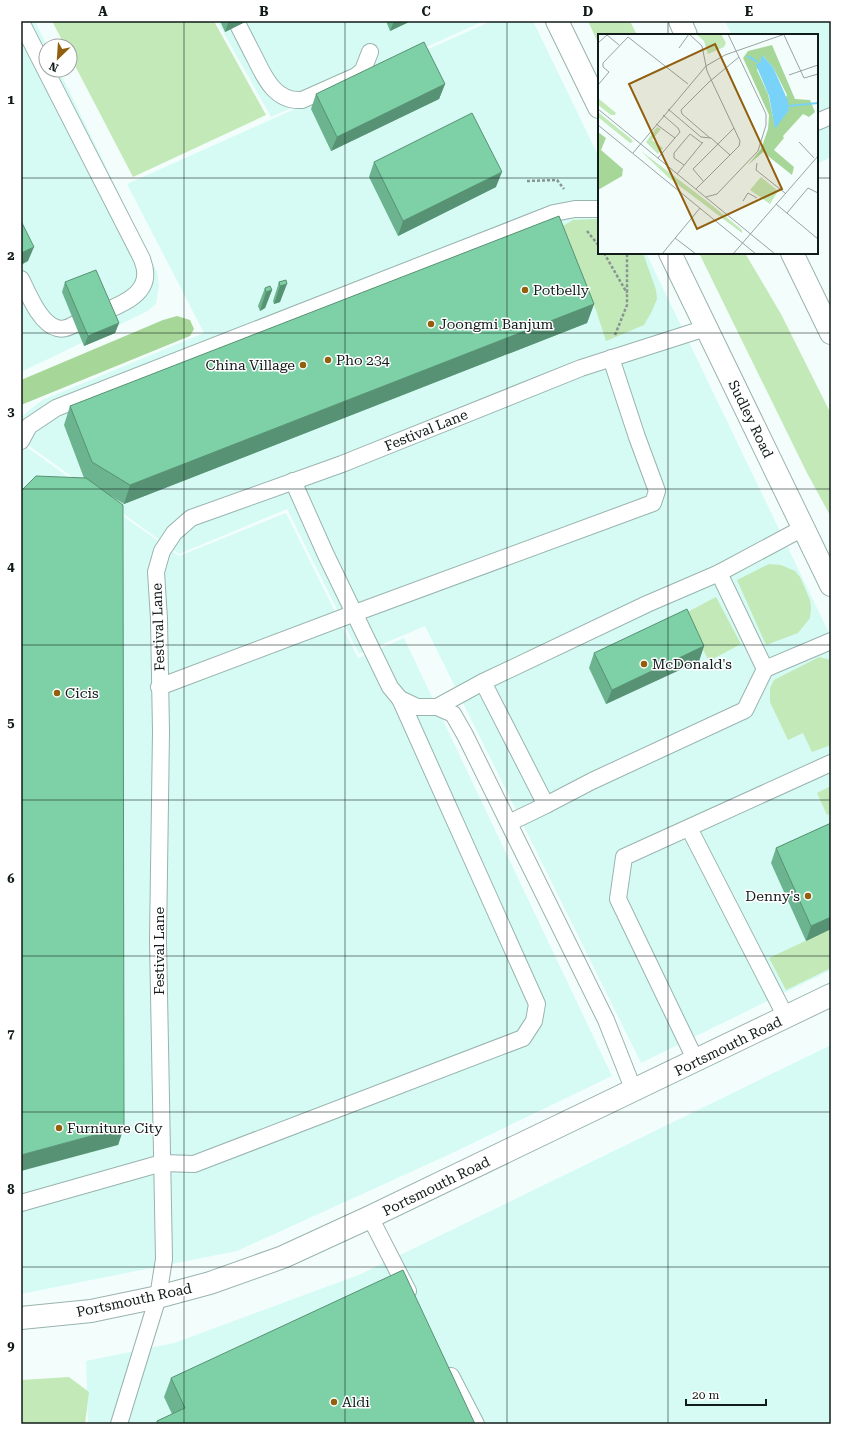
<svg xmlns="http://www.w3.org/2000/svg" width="852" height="1445" font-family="'Roboto Serif',serif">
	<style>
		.built { fill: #d6fbf4 }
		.green { fill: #c2e9b7 }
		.forest { fill: #a7d798 }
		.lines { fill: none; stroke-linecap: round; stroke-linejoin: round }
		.service-casing { stroke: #99b3ae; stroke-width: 18 }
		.tertiary-casing { stroke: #99b3ae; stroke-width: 24 }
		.primary-casing { stroke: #99b3ae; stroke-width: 24 }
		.path { stroke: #8a9492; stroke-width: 2.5; stroke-dasharray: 3 2; stroke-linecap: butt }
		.service { stroke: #fff; stroke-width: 16 }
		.tertiary { stroke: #fff; stroke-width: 22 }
		.primary { stroke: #fff; stroke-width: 22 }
		.wall { fill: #6cb38f }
		.shaded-wall { fill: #589274 }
		.building { fill: #7ed0a6; stroke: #589274 }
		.grid { fill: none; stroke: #111b19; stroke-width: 1; stroke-opacity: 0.55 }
		.poi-dot { fill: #915f0e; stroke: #fff; stroke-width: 1.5 }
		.labels { text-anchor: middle; stroke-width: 3; stroke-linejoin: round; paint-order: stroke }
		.poi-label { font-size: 14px; fill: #111b19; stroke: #fff; text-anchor: start }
		.street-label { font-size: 14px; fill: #111b19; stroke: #fff }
		.inset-river { fill: none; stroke: #79d3f8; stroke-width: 2 }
		.inset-road { fill: none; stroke: #99a3a1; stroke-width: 1 }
		.view { fill: #915f0e; fill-opacity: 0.15; stroke: #915f0e; stroke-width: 2 }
		.inset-edge { fill: none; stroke: #111b19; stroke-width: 2 }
		.neatline { fill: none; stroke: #111b19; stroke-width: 1.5 }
		.grid-label { font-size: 13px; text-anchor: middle; font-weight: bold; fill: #111b19 }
	</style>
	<rect width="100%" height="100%" fill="#f3fefc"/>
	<g class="built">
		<path d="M21 21H35L47 46H46V70H59L157 272 159 285 156 304 146 312 21 372Z"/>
		<path d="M217 21H484L271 117Z"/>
		<path d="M491 21H533L599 157V253H646L831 637V970L641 1063 425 626 359 654 287 509 179 554 21 440V417L42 400 204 333 127 184Z"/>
		<path d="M725 21H831V157L817 164V35H732Z"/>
		<path d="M21 443 179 556 286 513 358 658 404 638 612 1076 446 1156 237 1251 21 1294Z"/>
		<path d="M831 1045V1424H88L86 1361 174 1343 361 1274Z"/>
	</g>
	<g class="green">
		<path d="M52 21H214L266 115 133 177 70 56V46H65Z"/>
		<path d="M588 21H630L637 35H599V45Z"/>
		<path d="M598 219H599V253H643L656 290 657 299 651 313 644 325 606 341 596 310 561 227 573 220Z"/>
		<path d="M699 253H745L781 314 831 414V517L807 473Z"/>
		<path d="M769 564 781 565 795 571 800 577 810 600 811 608 810 618 798 633 766 645 737 580Z"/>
		<path d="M716 597 741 644 709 661 684 614Z"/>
		<path d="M819 657 831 660V745L812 752 803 733 788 740 770 702V688L774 680Z"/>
		<path d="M831 786V813L827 815 817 793Z"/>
		<path d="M831 929V968L786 990 769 958Z"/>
		<path d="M69 1377 89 1392 85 1424H21V1380Z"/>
	</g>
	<path class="forest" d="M177 316 190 320 194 329 190 336 21 405V380L163 320Z"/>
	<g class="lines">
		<defs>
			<g id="service">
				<path d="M21 22 142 259C143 263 145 267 145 271 148 294 122 304 106 311"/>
				<path d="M238 25C244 36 249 47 255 58 265 79 276 102 302 100L356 76 363 70 370 52"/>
				<path d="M817 122 831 116"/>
				<path d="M21 279C28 293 40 324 57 328 63 330 70 327 75 324"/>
				<path d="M21 441 29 426 56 408 554 213 575 209H599"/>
				<path d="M293 481 326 555 390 687 400 699 417 707H437L453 714 465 735 606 1020 634 1091"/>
				<path d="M765 669 831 641"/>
				<path d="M483 682 546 805 592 781 745 710 765 669 719 573"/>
				<path d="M159 687 355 613 653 503 657 491 637 437 611 358"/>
				<path d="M437 707 483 682 647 604 719 573 803 528"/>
				<path d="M509 823 546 805"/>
				<path d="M689 828 786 1017"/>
				<path d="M696 1061 618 899 624 857 831 763"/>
				<path d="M21 1203 162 1163 194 1164 523 1038 534 1021 537 1004 400 699"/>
				<path d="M370 1217 408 1291"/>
				<path d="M451 1376 476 1424"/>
				<path d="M119 1424 158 1297 164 1259 158 940 161 732 159 619 156 572 162 551 174 533 191 518 342 464 581 368 706 328"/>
			</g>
			<path id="tertiary" d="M21 1318 91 1311 158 1297 210 1283 283 1257 370 1217 831 995"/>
			<g id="primary">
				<path d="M557 21 599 107"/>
				<path d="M680 21 686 35"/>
				<path d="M670 253 831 585"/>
				<path d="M792 253 831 333"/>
			</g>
		</defs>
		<use href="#service" class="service-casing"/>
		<use href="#tertiary" class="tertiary-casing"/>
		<use href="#primary" class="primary-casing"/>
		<g class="path">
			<path d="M527 181 557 180 564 189"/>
			<path d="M587 231 599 246"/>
			<path d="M604 253 627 293"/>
			<path d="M615 335 627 305V253"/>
		</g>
		<use href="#service" class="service"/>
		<use href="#tertiary" class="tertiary"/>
		<use href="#primary" class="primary"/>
	</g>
	<g class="wall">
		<path d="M220 21H247L225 32Z"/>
		<path d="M386 21H411L390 31Z"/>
		<path d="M445 84 439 99 331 151 311 109 316 94Z"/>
		<path d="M374 162 496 187 398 236 369 177Z"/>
		<path d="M286 280 280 302 274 304 273 301 279 282Z"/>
		<path d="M65 282 119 323 115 333 84 346 62 292Z"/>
		<path d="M265 288 272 290 265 308 260 311 258 306Z"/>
		<path d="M594 304 587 323 124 504 111 496 124 1127 118 1145 84 478 64 425 70 406Z"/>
		<path d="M704 646 699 661 606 704 589 668 594 653Z"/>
		<path d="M831 823V929L806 941 771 863 776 848Z"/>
		<path d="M171 1378 475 1424H156L157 1421 172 1414 164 1397Z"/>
	</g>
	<g class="shaded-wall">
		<path d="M230 21H247L225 32 229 21Z"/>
		<path d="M394 21H411L390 31Z"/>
		<path d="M445 84 439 99 331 151 337 137Z"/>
		<path d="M502 172 496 187 398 236 403 221Z"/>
		<path d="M34 247 28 261 21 265V253Z"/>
		<path d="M287 284 280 302 274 304 280 286Z"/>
		<path d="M272 290 265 308 260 311 266 292Z"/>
		<path d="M594 304 587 323 124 504 130 485Z"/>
		<path d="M119 323 115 333 84 346 88 336Z"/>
		<path d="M704 646 699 661 606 704 612 690Z"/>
		<path d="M831 917V929L806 941 811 926Z"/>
		<path d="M124 1127 118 1145 21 1171V1155Z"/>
	</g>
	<g class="building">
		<path d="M424 42 445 84 337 137 316 94Z"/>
		<path d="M472 113 502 172 403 221 374 162Z"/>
		<path d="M559 216 594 304 130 485 92 462 70 406Z"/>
		<path d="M21 221 34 247 21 253Z"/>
		<path d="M96 270 119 323 88 336 65 282Z"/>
		<path d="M286 280 287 284 280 286 279 282Z"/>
		<path d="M270 286 272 290 266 292 265 288Z"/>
		<path d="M36 476 86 478 123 505 124 1127 21 1155V491Z"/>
		<path d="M687 609 704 646 612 690 594 653Z"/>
		<path d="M831 823V917L811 926 776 848Z"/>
		<path d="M403 1270 475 1424H158L157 1421 185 1408 171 1378Z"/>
	</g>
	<path class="grid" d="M184 21V1424M345 21V1424M507 21V1424M668 21V35M21 178H599M817 178H831M668 253V1424M21 333H831M21 489H831M21 645H831M21 800H831M21 956H831M21 1112H831M21 1267H831"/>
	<g class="poi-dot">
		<circle cx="525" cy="290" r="4"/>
		<circle cx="431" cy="324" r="4"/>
		<circle cx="328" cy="360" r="4"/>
		<circle cx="303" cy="365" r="4"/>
		<circle cx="644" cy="664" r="4"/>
		<circle cx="57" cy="693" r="4"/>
		<circle cx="808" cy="896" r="4"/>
		<circle cx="59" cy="1128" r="4"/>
		<circle cx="334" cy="1402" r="4"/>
	</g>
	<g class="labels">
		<g class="poi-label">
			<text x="533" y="295">Potbelly</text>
			<text x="439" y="329">Joongmi Banjum</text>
			<text x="336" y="365">Pho 234</text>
			<text x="295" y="370" text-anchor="end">China Village</text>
			<text x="652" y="669">McDonald's</text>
			<text x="65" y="698">Cicis</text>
			<text x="800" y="901" text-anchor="end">Denny's</text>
			<text x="67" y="1133">Furniture City</text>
			<text x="342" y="1407">Aldi</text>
		</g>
		<g class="street-label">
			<text transform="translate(751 419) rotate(64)" y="5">Sudley Road</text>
			<text transform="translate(426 430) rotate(-22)" y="5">Festival Lane</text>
			<text transform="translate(158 627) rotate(-92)" y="5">Festival Lane</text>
			<text transform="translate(159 951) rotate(-90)" y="5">Festival Lane</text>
			<text transform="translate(728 1046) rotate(-26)" y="5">Portsmouth Road</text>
			<text transform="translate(436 1186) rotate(-26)" y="5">Portsmouth Road</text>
			<text transform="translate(134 1300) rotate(-12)" y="5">Portsmouth Road</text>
		</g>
	</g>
	<g transform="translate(598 34)">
		<rect width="220" height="220" fill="#f3fefc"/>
		<path d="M98 0H123L128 9 126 13 110 20 106 7ZM0 64 18 79 17 81H13L0 71ZM0 78 33 105 35 108 32 109 0 83ZM59 93 63 95 54 106 65 114 60 120 48 108ZM43 117 110 168 144 196V199L71 144ZM163 143 180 157 172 170 152 156Z" fill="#c2e9b7"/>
		<path d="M174 11 197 65 212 66 217 78 211 83 205 80 185 102 186 104 176 116 196 133 194 141 165 118 150 131 163 115 170 95 171 81 145 24 150 17ZM165 22 175 33 189 61 176 88 170 60 159 36ZM0 98 8 104 3 116 25 135 24 142 0 156Z" fill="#a7d798" fill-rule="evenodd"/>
		<path d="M164 21 175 33 190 67 191 76 177 95 171 62 158 31 162 28Z" fill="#79d3f8"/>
		<path class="inset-river" d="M149 22 160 28M191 72 220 69"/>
		<path class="inset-road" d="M91 0 104 12 109 37 142 107 141 112 98 155M186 1 206 44 220 40M0 9 9 1 21 11M81 14 91 0M191 41 220 31M0 51 11 38 5 33V29L30 3 90 50M0 75 177 220M70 75 103 103 113 104 132 121M58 90 77 104M0 91 158 220M112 104 84 80 83 76 111 48 141 23M201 108 216 124M35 119 108 32 127 21 187 0M60 124 82 98 80 94 65 81M159 129 158 136 187 159M86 131 76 124V119L92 100 104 109M79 140 105 108M106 148 95 135 136 94M108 163 119 160 160 117 168 91V80L130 0M145 167 150 159 159 164M178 170 220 205M189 179 210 154 220 159M77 204 98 220M64 220 102 174M135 220 220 122"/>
		<path class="view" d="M117 10 184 155 99 195 31 50Z"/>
		<rect width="220" height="220" class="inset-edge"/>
	</g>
	<rect width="852" height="1445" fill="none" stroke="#ffffff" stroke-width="44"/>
	<g transform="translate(58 58) rotate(205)"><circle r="19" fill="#ffffff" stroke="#a0a4a3"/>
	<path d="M0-3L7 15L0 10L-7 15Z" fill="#915f0e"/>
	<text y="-6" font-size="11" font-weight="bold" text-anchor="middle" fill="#111b19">N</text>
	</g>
	<path d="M686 1399v6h80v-6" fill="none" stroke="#111b19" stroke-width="2"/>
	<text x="692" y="1399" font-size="12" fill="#111b19" stroke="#ffffff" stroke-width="3" paint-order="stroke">20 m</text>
	<rect x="22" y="22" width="808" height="1401" class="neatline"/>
	<g class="grid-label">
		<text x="103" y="16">A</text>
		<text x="264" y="16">B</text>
		<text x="426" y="16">C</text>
		<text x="588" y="16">D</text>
		<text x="749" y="16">E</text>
		<text x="11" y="104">1</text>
		<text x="11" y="260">2</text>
		<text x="11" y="416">3</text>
		<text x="11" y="571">4</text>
		<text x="11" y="727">5</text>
		<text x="11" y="883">6</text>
		<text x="11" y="1038">7</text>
		<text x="11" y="1194">8</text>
		<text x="11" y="1350">9</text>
	</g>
</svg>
